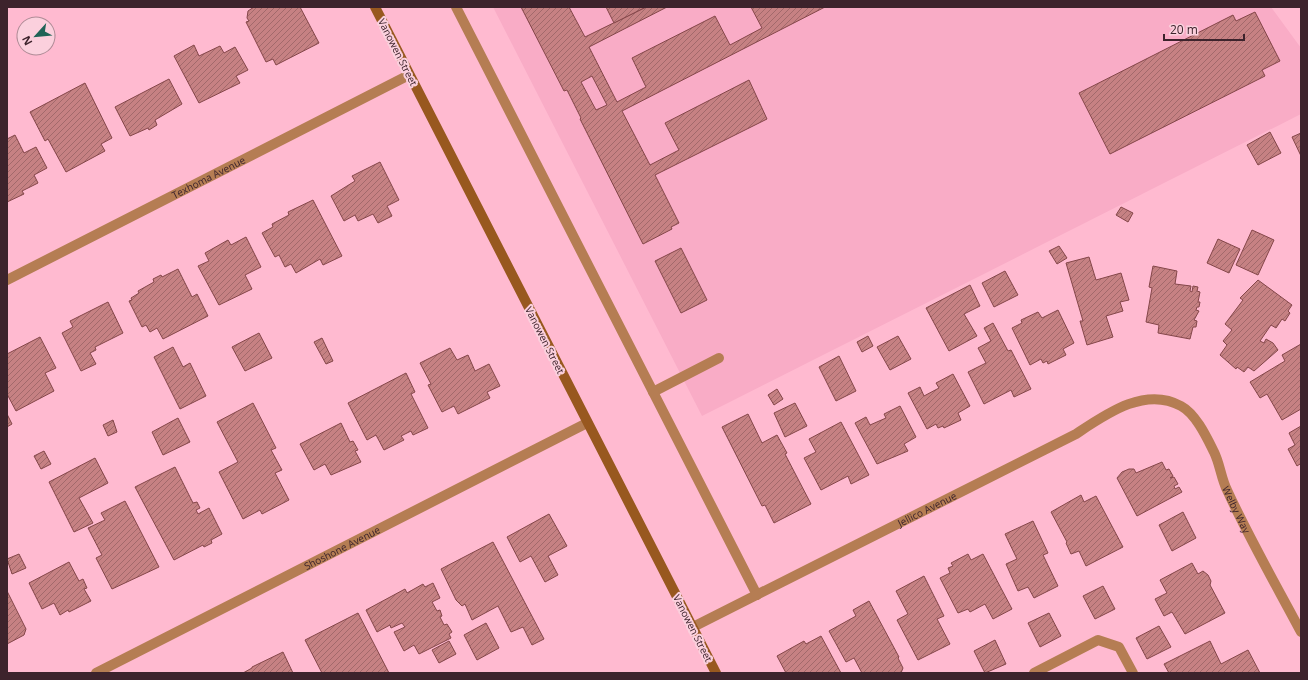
<svg xmlns="http://www.w3.org/2000/svg" width="1308" height="680" font-family="'Open Sans',sans-serif">
	<style>
		.built { fill: #f9acc6 }
		.building { fill: url(#building-hatch); stroke: #844649; fill-rule: evenodd }
		.lines { fill: none; stroke-linecap: round; stroke-linejoin: round }
		.lane { stroke: #b57d53; stroke-width: 10 }
		.street { stroke: #b57d53; stroke-width: 10 }
		.secondary { stroke: #98581f; stroke-width: 10 }
		.labels { text-anchor: middle; stroke-width: 4; stroke-linejoin: round; paint-order: stroke }
		.street-label { font-size: 10px; fill: #3d232c; stroke: #fbd0dd }
	</style>
	<defs>
		<pattern id="building-hatch" width="6" height="6" patternUnits="userSpaceOnUse"><rect width="6" height="6" fill="#c68183"/><path d="M-1 1l2-2M0 6l6-6M5 7l2-2" fill="none" stroke="#a2696b"/></pattern>
	</defs>
	<rect width="100%" height="100%" fill="#ffbad0"/>
	<path class="built" d="M493 7H1271L1301 48V114L702 416Z"/>
	<g class="building">
		<path d="M254 7H300L319 43 276 65 273 59 266 62 246 22 249 21 247 18 248 11Z"/>
		<path d="M521 7H569L585 37 646 7H667L589 47 617 102 646 87 632 58 715 16 730 45 762 28 751 7H825L622 111 650 165 679 150 665 123 749 80 767 119 655 175 679 223 671 227 672 229 643 244 580 119 581 118 567 90 564 91ZM592 76 607 105 596 110 581 82Z"/>
		<path d="M606 7H646L614 23Z"/>
		<path d="M1255 12 1280 61 1262 70 1265 76 1110 154 1079 93 1233 15 1236 21Z"/>
		<path d="M194 45 199 56 220 46 224 53 235 47 248 70 236 76 240 83 199 103 174 56Z"/>
		<path d="M169 79 182 104 155 120 157 125 149 130 148 128 130 136 115 107Z"/>
		<path d="M85 83 112 138 101 144 105 151 66 172 48 139 45 141 30 112Z"/>
		<path d="M1270 132 1281 153 1258 165 1247 145Z"/>
		<path d="M1301 133V156L1292 137Z"/>
		<path d="M15 135 24 153 36 147 47 168 34 175 38 183 22 191 24 194 7 202V139Z"/>
		<path d="M380 162 399 200 387 206 392 216 378 223 373 214 358 221 355 215 344 221 331 196 355 181 352 176Z"/>
		<path d="M313 200 342 256 323 265 320 259 296 273 291 264 285 267 279 255 275 257 262 233 273 227 272 224 289 215 288 212Z"/>
		<path d="M1121 207 1133 213 1128 222 1116 215Z"/>
		<path d="M1252 230 1274 240 1258 275 1236 265Z"/>
		<path d="M246 237 261 267 245 275 252 289 219 305 198 266 209 261 205 253 228 240 231 245Z"/>
		<path d="M1218 239 1240 249 1229 273 1207 263Z"/>
		<path d="M1059 246 1067 258 1057 264 1049 251Z"/>
		<path d="M681 248 707 300 681 313 655 261Z"/>
		<path d="M1089 257 1096 280 1121 273 1129 300 1120 302 1123 311 1106 316 1113 337 1087 345 1080 321H1083L1066 263Z"/>
		<path d="M1153 266 1177 271 1175 284 1191 286 1190 291 1192 292 1193 286 1198 287 1197 291 1200 292 1198 302H1200L1199 307H1197L1196 310 1199 311 1194 320 1197 321 1196 327H1193L1190 339 1158 333 1159 325 1146 322 1152 288 1149 287Z"/>
		<path d="M178 269 192 297 197 294 208 316 163 339 157 328 150 332 146 325 142 327 129 301 132 300 131 298 139 293 138 291 154 282 153 279 161 275 162 277Z"/>
		<path d="M1005 271 1018 295 994 307 982 283Z"/>
		<path d="M1258 280 1292 305 1288 311 1290 313 1285 321 1282 319 1276 328 1271 325 1260 341 1264 343 1266 339 1273 343 1278 350 1254 371 1248 367 1244 372 1237 367 1236 369 1220 355 1227 345 1223 341 1232 330 1225 324 1243 300 1240 298Z"/>
		<path d="M970 285 980 306 964 314 977 336 949 351 926 308Z"/>
		<path d="M108 302 123 333 95 347 96 350 90 353 96 364 81 371 62 333 73 327 70 321Z"/>
		<path d="M1058 310 1074 343 1063 349 1066 355 1048 364 1047 361 1043 363 1041 359 1030 365 1012 328 1022 323 1021 320 1038 312 1042 318Z"/>
		<path d="M993 323 1008 351 1011 350 1031 389 1014 397 1011 390 984 404 968 372 986 363 978 348 991 341 984 328Z"/>
		<path d="M259 333 272 358 245 371 232 347Z"/>
		<path d="M868 336 873 346 862 352 857 342Z"/>
		<path d="M898 336 911 359 890 370 877 347Z"/>
		<path d="M40 337 56 368 45 373 54 391 16 411 7 394V354Z"/>
		<path d="M322 338 333 361 326 364 314 342Z"/>
		<path d="M1301 344V409L1282 420 1267 394 1260 398 1250 382 1285 361 1282 355Z"/>
		<path d="M173 347 183 367 190 363 206 396 180 409 154 357Z"/>
		<path d="M450 348 457 360 468 355 475 371 489 364 500 386 487 392 490 398 458 414 454 406 442 412 428 385 431 384 420 363Z"/>
		<path d="M839 356 856 391 836 401 819 367Z"/>
		<path d="M406 373 415 392 411 394 428 428 413 435 411 431 401 436 404 440 384 450 376 435 367 440 348 403Z"/>
		<path d="M953 374 970 406 958 413 961 420 944 428 943 426 938 428 936 424 927 429 908 393 920 387 924 396 939 388 936 383Z"/>
		<path d="M777 389 783 399 774 405 768 395Z"/>
		<path d="M253 403 276 448 271 450 282 470 275 473 289 500 262 514 260 510 243 519 219 472 238 462 217 422Z"/>
		<path d="M795 403 807 426 785 437 774 413Z"/>
		<path d="M900 406 916 437 904 444 908 451 877 464 855 423 866 417 870 425 886 418 884 414Z"/>
		<path d="M7 414 12 424 7 427Z"/>
		<path d="M748 414 762 443 777 435 787 453 785 454 811 504 774 523 765 505 762 506 722 427Z"/>
		<path d="M178 418 190 442 163 455 152 432Z"/>
		<path d="M113 420 117 432 108 436 103 425Z"/>
		<path d="M841 422 869 475 851 484 848 476 821 490 804 458 816 452 809 439Z"/>
		<path d="M341 423 350 442 353 441 358 450 355 451 361 462 331 475 325 464 314 470 300 444Z"/>
		<path d="M1301 426V467L1300 464 1297 466 1288 449 1295 445 1289 433Z"/>
		<path d="M44 451 51 464 41 469 34 456Z"/>
		<path d="M95 458 108 483 79 498 93 523 74 532 49 482Z"/>
		<path d="M1162 462 1166 470 1169 469 1173 476 1170 478 1174 477 1178 484 1174 486 1175 489 1179 487 1182 492 1137 516 1117 478 1122 472 1129 469H1134L1136 473Z"/>
		<path d="M175 467 193 503 197 502 200 508 196 510 198 514 209 508 222 534 211 540 212 543 204 547 203 545 174 560 135 487Z"/>
		<path d="M1081 495 1084 502 1096 496 1123 547 1086 566 1079 551 1071 554 1066 543 1067 542 1051 512Z"/>
		<path d="M125 501 159 567 112 589 96 558 102 555 88 528 105 520 101 513Z"/>
		<path d="M1183 512 1196 538 1172 551 1159 525Z"/>
		<path d="M549 514 567 546 548 556 558 575 545 582 531 556 520 562 507 537Z"/>
		<path d="M1033 521 1048 553 1043 555 1058 586 1034 598 1028 587 1018 591 1006 564 1017 559 1005 534Z"/>
		<path d="M493 542 544 639 532 645 523 627 511 632 498 606 472 620 465 604 462 606 456 600 441 569Z"/>
		<path d="M19 554 26 568 12 574 7 559Z"/>
		<path d="M968 554 971 560 983 554 1012 609 993 619 985 604 970 612 968 609 958 613 940 578 950 573 948 568 953 566 951 563Z"/>
		<path d="M69 562 79 581 83 579 87 588 84 589 91 601 69 612 68 610 60 615 54 603 42 609 29 583Z"/>
		<path d="M1192 563 1198 574 1203 571 1208 575 1211 581 1210 585 1225 613 1185 634 1172 612 1164 616 1155 599 1167 593 1160 580Z"/>
		<path d="M924 576 944 616 937 619 950 644 918 660 897 620 908 614 896 591Z"/>
		<path d="M433 583 440 598 432 602 437 611 440 610 442 616 440 617 444 625 447 624 452 632 449 634 451 638 419 654 414 645 404 651 394 632 405 627 402 623 391 628 390 625 377 632 366 610 405 589 407 593 423 584 425 587Z"/>
		<path d="M1103 586 1115 609 1095 619 1083 596Z"/>
		<path d="M7 591 26 629 24 635 7 644Z"/>
		<path d="M869 601 899 657 898 658 903 668 901 673H862L854 658 846 662 829 631 856 616 853 610Z"/>
		<path d="M358 613 389 673H322L305 640Z"/>
		<path d="M1049 613 1061 636 1040 647 1028 623Z"/>
		<path d="M486 623 499 648 477 660 464 635Z"/>
		<path d="M1159 626 1171 647 1147 659 1136 638Z"/>
		<path d="M821 636 841 673H786L777 656 804 641 806 644Z"/>
		<path d="M995 640 1006 664 985 673 974 651Z"/>
		<path d="M449 641 456 654 439 663 432 650Z"/>
		<path d="M1210 641 1221 664 1248 650 1260 673H1169L1164 664Z"/>
		<path d="M283 652 293 673H243L252 668V667Z"/>
	</g>
	<g class="lines">
		<g class="lane">
			<path d="M653 392 719 358"/>
			<path d="M1034 673 1098 640 1119 647 1133 673"/>
		</g>
		<g class="street">
			<path d="M456 7 757 595"/>
			<path id="s1" d="M7 280 409 75"/>
			<path id="s2" d="M693 627 1076 434C1106 414 1145 386 1181 406 1196 414 1207 438 1214 452 1220 464 1221 478 1227 490 1249 538 1276 585 1301 632"/>
			<path id="s3" d="M96 673 587 423"/>
		</g>
		<path class="secondary" d="M375 7 716 673"/>
	</g>
	<g class="labels">
		<g class="street-label">
			<text transform="translate(398 52) rotate(63)" y="4">Vanowen Street</text>
			<text dy="4" stroke="none"><textPath href="#s1" startOffset="226">Texhoma Avenue</textPath></text>
			<text transform="translate(545 340) rotate(63)" y="4">Vanowen Street</text>
			<text dy="4" stroke="none"><textPath href="#s2" startOffset="262">Jellico Avenue</textPath></text>
			<text dy="4" stroke="none"><textPath href="#s2" startOffset="663">Welby Way</textPath></text>
			<text dy="4" stroke="none"><textPath href="#s3" startOffset="276">Shoshone Avenue</textPath></text>
			<text transform="translate(693 628) rotate(63)" y="4">Vanowen Street</text>
		</g>
	</g>
	<rect width="1308" height="680" fill="none" stroke="#3d232c" stroke-width="16"/>
	<g transform="translate(36 36) rotate(243)"><circle r="19" fill="#fbd0dd" stroke="#af8b96"/>
	<path d="M0-3L7 15L0 10L-7 15Z" fill="#1f6457"/>
	<text y="-6" font-size="11" font-weight="bold" text-anchor="middle" fill="#3d232c">N</text>
	</g>
	<path d="M1164 34v6h80v-6" fill="none" stroke="#3d232c" stroke-width="2"/>
	<text x="1170" y="34" font-size="12" fill="#3d232c" stroke="#fbd0dd" stroke-width="3" paint-order="stroke">20 m</text>
</svg>
